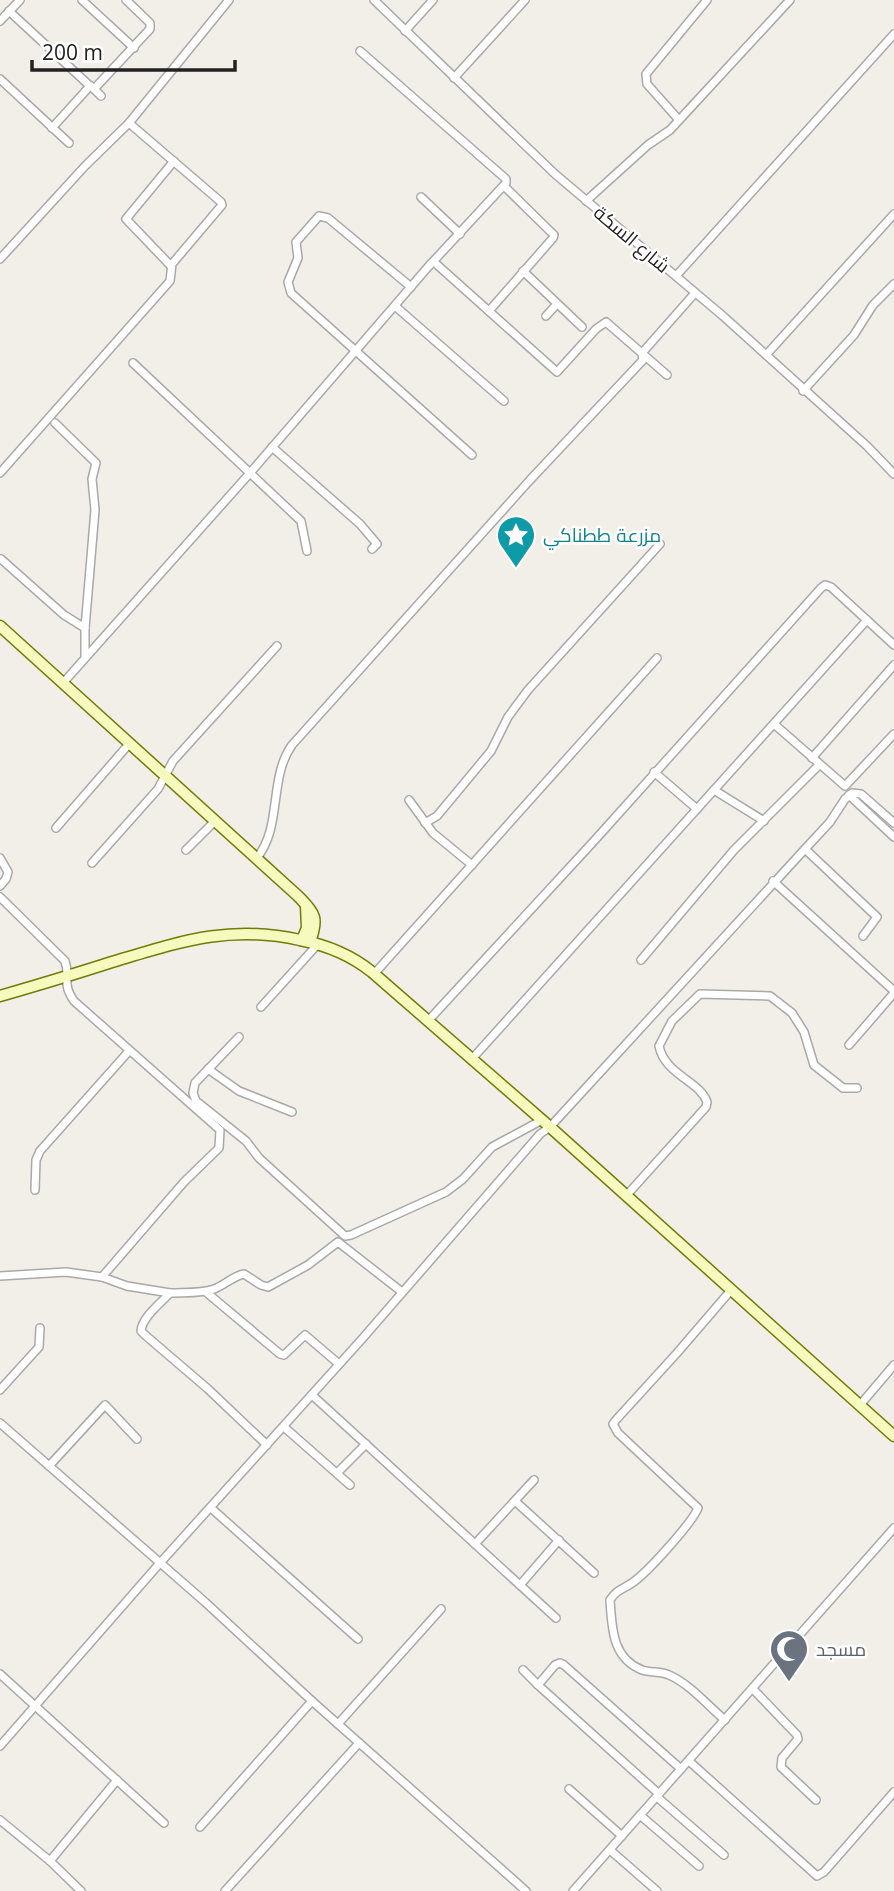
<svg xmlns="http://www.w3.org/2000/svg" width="894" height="1891" font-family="'Open Sans',Cairo,sans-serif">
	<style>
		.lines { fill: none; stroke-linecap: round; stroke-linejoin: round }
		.street-casing { stroke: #a9a9a9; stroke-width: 10 }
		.secondary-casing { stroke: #707d05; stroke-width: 13 }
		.street { stroke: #fff; stroke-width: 7 }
		.secondary { stroke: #f7fabf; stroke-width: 10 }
		.labels { text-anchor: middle; stroke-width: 5; stroke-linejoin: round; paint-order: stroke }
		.street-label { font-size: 19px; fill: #222; stroke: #fff }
		.culture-label { font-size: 19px; fill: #0d838f; stroke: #fff; text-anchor: start }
		.worship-label { font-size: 19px; fill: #5b616d; stroke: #fff; text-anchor: start }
	</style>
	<rect width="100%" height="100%" fill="#f2efe9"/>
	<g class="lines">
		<defs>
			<g id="street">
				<path d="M82 0 134 48"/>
				<path d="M374 0 555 174 723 316 867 446 894 474"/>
				<path d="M9 11 90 86 52 128"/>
				<path d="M0 21 20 0"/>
				<path d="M405 31 433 0"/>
				<path d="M454 78 525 0"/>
				<path d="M0 79 69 143"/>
				<path d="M91 86 101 96"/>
				<path d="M94 89 150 29V23L126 0"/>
				<path d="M679 120 647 84 646 74 707 0"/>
				<path d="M421 197 460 234"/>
				<path d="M586 201 648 145 670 130 790 0"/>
				<path d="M0 259 85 166 129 123 229 0"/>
				<path d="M434 262 557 372 596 329 606 322 667 375"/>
				<path d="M171 266 126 219 174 161"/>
				<path d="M523 271 582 327"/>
				<path d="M676 276 894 34"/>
				<path d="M411 287 328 218 319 216 296 242 298 258 288 282 291 293 472 455"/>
				<path d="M395 306 504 401"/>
				<path d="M489 311 553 238 554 235 504 186"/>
				<path d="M546 316 556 305"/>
				<path d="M766 355 894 214"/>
				<path d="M133 363 301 521 307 551"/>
				<path d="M803 391 854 335 873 305 894 284"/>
				<path d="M55 423 96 463 92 479 95 510 85 628V657"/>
				<path d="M272 447 360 524 377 544 372 549"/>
				<path d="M0 473 170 281 172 264 222 205 221 202 129 123"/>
				<path d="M1 559 64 615 85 628"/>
				<path d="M63 683 250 473 428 267 506 183V179L360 51"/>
				<path d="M774 724 845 786 894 734"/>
				<path d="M812 758 894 665"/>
				<path d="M654 772 697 809"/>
				<path d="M714 790 764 821"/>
				<path d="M849 795 894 837"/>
				<path d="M409 800 433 833 472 865"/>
				<path d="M425 823 437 816 491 751 508 717 528 690 660 544"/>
				<path d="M56 828 129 744"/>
				<path d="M805 849 877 917 863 936"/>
				<path d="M186 850 214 822"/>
				<path d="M0 858 8 872 6 879 0 886"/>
				<path d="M256 859C283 827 268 779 292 745L530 480 643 360 642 353 695 293"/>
				<path d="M92 863 158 789 173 761 277 646"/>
				<path d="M773 881 894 991"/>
				<path d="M0 897 65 961C71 978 61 982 74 1001L220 1130 219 1148 184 1182 102 1277 127 1286 170 1293"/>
				<path d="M641 960 734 850 819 765"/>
				<path d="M374 974 657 658"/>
				<path d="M261 1007 318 944"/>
				<path d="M428 1021 594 841 821 588 825 585 831 587 894 645"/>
				<path d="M239 1037 195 1083 193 1093 196 1101 246 1141 259 1158 345 1236 351 1235 446 1192 463 1179 492 1147 542 1120"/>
				<path d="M849 1045 894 993"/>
				<path d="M471 1060 867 620"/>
				<path d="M208 1069 239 1091 292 1112"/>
				<path d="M35 1190 36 1160 40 1151 129 1051"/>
				<path d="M626 1196 706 1107 707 1102C700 1081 665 1075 659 1046L672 1021 700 994 770 996 792 1013 804 1032 814 1065 843 1088H857"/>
				<path d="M0 1276 66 1272 102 1277"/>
				<path d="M206 1292 280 1354 284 1355 305 1335 339 1364"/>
				<path d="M0 1390 39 1347 40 1328"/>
				<path d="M312 1395 556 1618"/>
				<path d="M860 1405 894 1365"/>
				<path d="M0 1423 205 1602 312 1701 526 1891"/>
				<path d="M284 1427 350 1485"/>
				<path d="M267 1445 208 1389 145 1335 141 1331C142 1317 161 1303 170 1293 184 1292 200 1294 214 1289 225 1285 233 1276 244 1274L261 1285 268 1287 308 1265 338 1242 402 1292"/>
				<path d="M49 1466 105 1405 137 1439"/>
				<path d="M337 1473 366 1444"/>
				<path d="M515 1501 594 1573"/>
				<path d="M211 1508 358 1639"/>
				<path d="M475 1544 534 1480"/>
				<path d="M520 1585 559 1540"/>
				<path d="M523 1670 538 1685"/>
				<path d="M0 1674 164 1823"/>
				<path d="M753 1689 797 1735 798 1739 782 1758 781 1767 816 1800"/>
				<path d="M725 1720C708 1706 690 1684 669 1675 661 1671 651 1673 642 1670 612 1658 612 1628 610 1600 616 1590 623 1589 632 1583 647 1573 692 1523 698 1508L618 1433 613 1424 615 1421 677 1353 732 1289"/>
				<path d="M338 1724 441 1609"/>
				<path d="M0 1746 160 1563 362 1339 540 1134 550 1127 805 849 830 822 845 799 852 793 861 794 894 823"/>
				<path d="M689 1761 817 1876 824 1872 894 1792"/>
				<path d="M569 1789 622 1836"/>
				<path d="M659 1794 538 1685 555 1665 560 1663 564 1665 681 1769"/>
				<path d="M657 1797 724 1855"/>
				<path d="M640 1815 699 1866"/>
				<path d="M0 1820 50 1861 81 1891"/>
				<path d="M200 1827 312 1701"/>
				<path d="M610 1850 657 1891"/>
				<path d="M50 1861 117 1780"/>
				<path d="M225 1891 359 1743"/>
				<path d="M573 1891 894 1528"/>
			</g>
			<g id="secondary">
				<path d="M0 626 298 896C315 914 319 917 310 942"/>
				<path d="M302 940 307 928 306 906"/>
				<path d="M0 996C38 985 75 974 112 962 179 942 229 924 300 940 326 945 351 955 372 972L550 1127 894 1436"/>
			</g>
		</defs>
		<use href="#street" class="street-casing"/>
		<use href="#secondary" class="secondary-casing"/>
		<use href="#street" class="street"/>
		<use href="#secondary" class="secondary"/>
	</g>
	<defs>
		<symbol id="sight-pin" viewBox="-11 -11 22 30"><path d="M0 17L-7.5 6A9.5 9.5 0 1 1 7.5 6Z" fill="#0f9aa8" stroke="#fff"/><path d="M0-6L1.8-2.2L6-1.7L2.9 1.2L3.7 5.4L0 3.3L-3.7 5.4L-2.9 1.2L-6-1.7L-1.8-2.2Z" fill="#fff"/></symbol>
		<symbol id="mosque-pin" viewBox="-11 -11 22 30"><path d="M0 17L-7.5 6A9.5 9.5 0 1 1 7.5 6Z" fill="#6b7280" stroke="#fff"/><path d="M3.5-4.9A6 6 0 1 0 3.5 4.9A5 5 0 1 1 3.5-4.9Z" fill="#fff"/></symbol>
	</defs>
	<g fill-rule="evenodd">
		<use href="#sight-pin" x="494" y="513" width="44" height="60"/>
		<use href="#mosque-pin" x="767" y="1627" width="44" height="60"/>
	</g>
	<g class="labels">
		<g class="street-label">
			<text transform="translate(632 239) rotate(40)" y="7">شارع السكة</text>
		</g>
		<g class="culture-label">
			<text x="543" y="542">مزرعة ططناكي</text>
		</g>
		<g class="worship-label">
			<text x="816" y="1656">مسجد</text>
		</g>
	</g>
	<path d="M32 60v10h203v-10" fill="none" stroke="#222222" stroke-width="3.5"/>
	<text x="42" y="60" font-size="21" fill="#222222" stroke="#ffffff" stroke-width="5" paint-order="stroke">200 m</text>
</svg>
